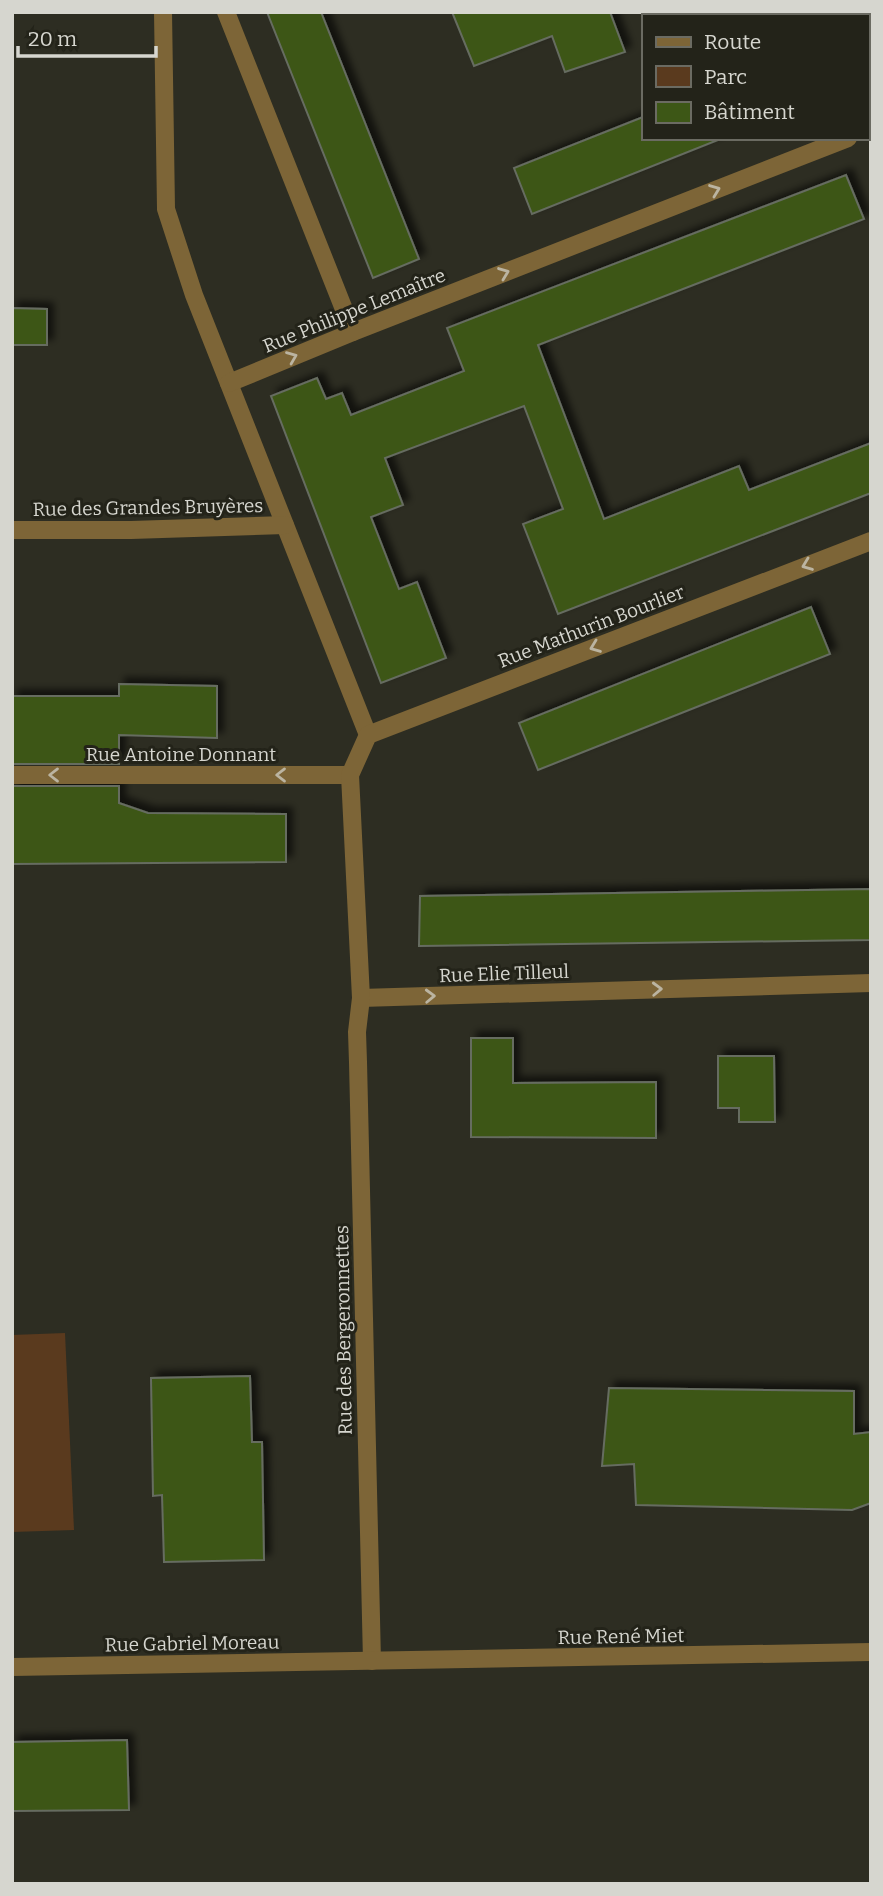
<svg xmlns="http://www.w3.org/2000/svg" width="883" height="1896" font-family="Bitter,serif">
	<style>
		.green { fill: #5a3a1e }
		.building { fill: #3d5716; stroke: #666c61; stroke-width: 2; filter: url(#shadow) }
		.lines { fill: none; stroke-linecap: round; stroke-linejoin: round }
		.minor { stroke: #7d6537; stroke-width: 18 }
		.oneway { stroke: #bbb4a1 }
		.labels { text-anchor: middle; stroke-width: 6; stroke-linejoin: round; paint-order: stroke }
		.street-label { font-size: 19px; fill: #d6d6cf; stroke: #232319 }
	</style>
	<defs>
		<filter id="shadow"><feDropShadow dx="6" dy="-6" stdDeviation="3.5" flood-color="#0009"/></filter>
	</defs>
	<rect width="100%" height="100%" fill="#2d2d22"/>
	<path class="green" d="M65 1333 74 1530 12 1532V1335Z"/>
	<g class="building">
		<path d="M267 12H321L419 259 373 278Z"/>
		<path d="M452 12H610L625 52 565 72 552 36 474 66Z"/>
		<path d="M643 117V138H717L718 140 532 214 514 168Z"/>
		<path d="M846 175 864 219 538 345 604 519 739 466 749 490 871 443V493L558 614 523 524 563 509 524 406 385 458 403 505 371 517 399 589 417 582 446 658 381 683 271 396 317 378 326 399 342 393 351 415 464 371 447 328Z"/>
		<path d="M12 308 47 309V345H12Z"/>
		<path d="M811 607 830 654 538 770 519 723Z"/>
		<path d="M119 684 217 686V738L119 735V764H12V696H119Z"/>
		<path d="M12 786H119V803L148 813 286 814V862L12 864Z"/>
		<path d="M871 889V940L419 946 420 896Z"/>
		<path d="M471 1038H513V1083L656 1082V1138L471 1137Z"/>
		<path d="M718 1056H774L775 1122H739V1108H718Z"/>
		<path d="M250 1376 252 1442H262L264 1560 164 1562 162 1495 153 1496 151 1378Z"/>
		<path d="M609 1388 854 1391V1434L871 1432V1503L852 1510 636 1505 634 1464 602 1466Z"/>
		<path d="M127 1740 129 1810 12 1811V1742Z"/>
	</g>
	<g class="lines">
		<g class="minor">
			<path d="M163 12 166 209 194 295 368 735"/>
			<path d="M226 12 353 332"/>
			<path d="M867 17 871 26"/>
			<path d="M867 131 871 129"/>
			<path d="M229 383 353 332 848 138"/>
			<path d="M12 530H131L285 525"/>
			<path d="M12 775H350"/>
			<path d="M361 998 871 983"/>
			<path d="M372 1661 358 1062 357 1032 361 998 350 775 368 735 871 541"/>
			<path d="M12 1667 871 1652"/>
		</g>
	</g>
	<defs><path id="oneway-chevron" d="M-2-3.5L2.5 0L-2 3.5" fill="none" stroke-width="1.6" stroke-linecap="round" stroke-linejoin="round" transform="scale(1.75)"/></defs>
	<g class="oneway">
		<use href="#oneway-chevron" transform="translate(715 190) rotate(-21)"/>
		<use href="#oneway-chevron" transform="translate(504 273) rotate(-21)"/>
		<use href="#oneway-chevron" transform="translate(292 357) rotate(-22)"/>
		<use href="#oneway-chevron" transform="translate(807 565) rotate(159)"/>
		<use href="#oneway-chevron" transform="translate(595 647) rotate(159)"/>
		<use href="#oneway-chevron" transform="translate(54 775) rotate(-180)"/>
		<use href="#oneway-chevron" transform="translate(281 775) rotate(-180)"/>
		<use href="#oneway-chevron" transform="translate(657 989) rotate(-2)"/>
		<use href="#oneway-chevron" transform="translate(430 996) rotate(-2)"/>
	</g>
	<g class="labels">
		<g class="street-label">
			<text transform="translate(354 310) rotate(-22)" y="7">Rue Philippe Lemaître</text>
			<text transform="translate(148 507) rotate(-1)" y="7">Rue des Grandes Bruyères</text>
			<text transform="translate(591 626) rotate(-21)" y="7">Rue Mathurin Bourlier</text>
			<text x="181" y="761">Rue Antoine Donnant</text>
			<text transform="translate(504 973) rotate(-2)" y="7">Rue Elie Tilleul</text>
			<text transform="translate(343 1330) rotate(-91)" y="7">Rue des Bergeronnettes</text>
			<text transform="translate(621 1636) rotate(-1)" y="7">Rue René Miet</text>
			<text transform="translate(192 1643) rotate(-1)" y="7">Rue Gabriel Moreau</text>
		</g>
	</g>
	<rect width="883" height="1896" fill="none" stroke="#d6d6cf" stroke-width="28"/>
	<rect x="642" y="14" width="228" height="126" fill="#232319" stroke="#6b6b62" stroke-width="2"/>
	<rect x="656" y="37" width="35" height="10" fill="#7d6537" stroke="#6b6b62" stroke-width="2"/>
	<text x="704" y="49" font-size="21" fill="#d6d6cf">Route</text>
	<rect x="656" y="66" width="35" height="21" fill="#5a3a1e" stroke="#6b6b62" stroke-width="2"/>
	<text x="704" y="84" font-size="21" fill="#d6d6cf">Parc</text>
	<rect x="656" y="102" width="35" height="21" fill="#3d5716" stroke="#6b6b62" stroke-width="2"/>
	<text x="704" y="119" font-size="21" fill="#d6d6cf">Bâtiment</text>
	<path d="M18 46v10h138v-10" fill="none" stroke="#d6d6cf" stroke-width="3.5"/>
	<text x="28" y="46" font-size="21" fill="#d6d6cf" stroke="#232319" stroke-width="5" paint-order="stroke">20 m</text>
</svg>
